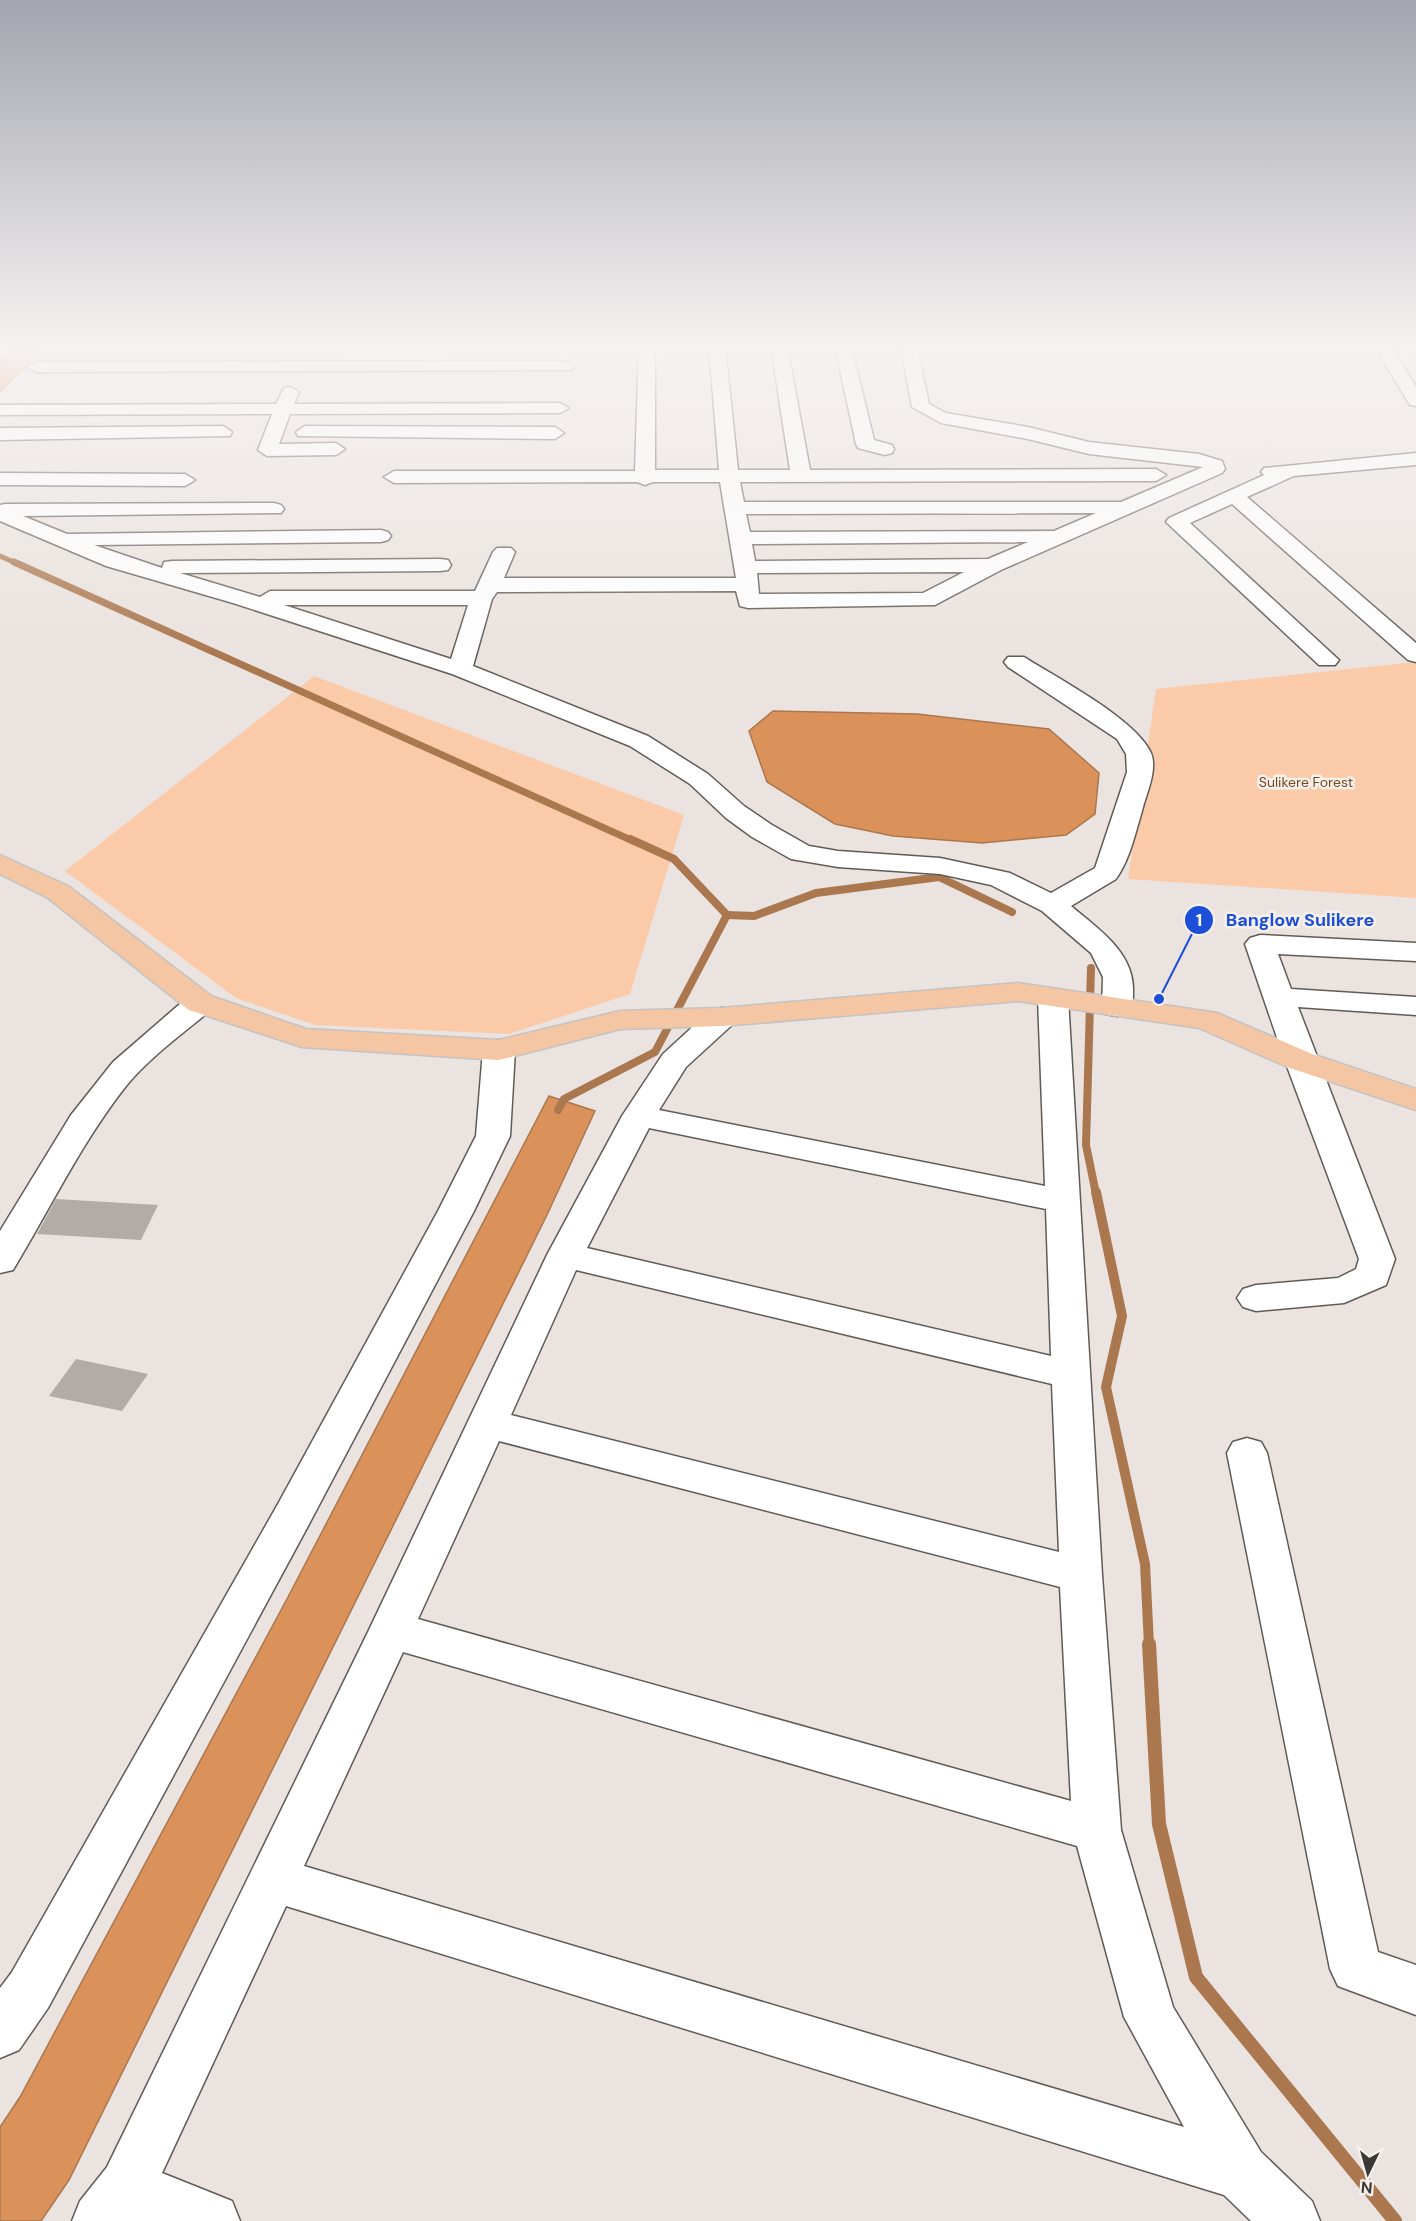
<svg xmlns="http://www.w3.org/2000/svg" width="1416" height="2221" font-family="'DM Sans',sans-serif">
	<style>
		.green { fill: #fbcba9 }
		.water { fill: #db925a; stroke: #ab774f; stroke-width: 1.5 }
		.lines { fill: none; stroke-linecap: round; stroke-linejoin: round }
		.stream-far4 { stroke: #ab774f; stroke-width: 5 }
		.stream-far3 { stroke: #ab774f; stroke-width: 7 }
		.stream-far2 { stroke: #ab774f; stroke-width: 8 }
		.stream-far1 { stroke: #ab774f; stroke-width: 10 }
		.stream { stroke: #ab774f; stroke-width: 14 }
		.building { fill: #b2aca7 }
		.minor-casing { stroke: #605b57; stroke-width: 3 }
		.major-casing { stroke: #c4c3c3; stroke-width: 3 }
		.minor { fill: #fff; fill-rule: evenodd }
		.major { fill: #f5c6a3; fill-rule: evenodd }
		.labels { text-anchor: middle; stroke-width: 5; stroke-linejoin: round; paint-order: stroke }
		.far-park-label { font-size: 14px; fill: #79481f; stroke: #f7f1ec }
		.leader { fill: none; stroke: #1d4ed8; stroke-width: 2 }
		.callout-dot { fill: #1d4ed8; stroke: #f7f1ec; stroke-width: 2 }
		.mark-label { font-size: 18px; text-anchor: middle; font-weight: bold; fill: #fff }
		.callout-label { font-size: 18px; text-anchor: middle; font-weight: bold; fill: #1d4ed8; stroke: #f7f1ec; stroke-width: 5; stroke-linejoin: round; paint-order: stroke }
	</style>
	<rect width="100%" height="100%" fill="#eae3df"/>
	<g class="green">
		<path d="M1416 662V898L1128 879 1156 689Z"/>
		<path d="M314 676 684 815 630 994 509 1034 315 1025 236 998 65 871Z"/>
	</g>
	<g class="water">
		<path d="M17 346H45L0 392V362Z"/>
		<path d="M773 711 917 714 1049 729 1099 773 1095 814 1066 835 982 843 893 836 835 824 767 782 749 731Z"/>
		<path d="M549 1096 595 1111 546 1217 69 2180 41 2221H0V2127L20 2097 288 1597Z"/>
	</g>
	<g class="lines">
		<path class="stream-far4" d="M0 556 18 564"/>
		<path class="stream-far3" d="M14 562 633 841"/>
		<g class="stream-far2">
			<path d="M727 915 754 916 816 893 939 877 1012 912"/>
			<path d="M1091 968 1086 1145 1096 1194"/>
			<path d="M558 1110 564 1099 655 1052 727 915 674 859 630 839"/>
		</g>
		<path class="stream-far1" d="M1096 1192 1122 1316 1106 1387 1145 1564 1149 1645"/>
		<path class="stream" d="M1149 1644 1159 1824 1196 1977 1395 2221"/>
	</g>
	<g class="building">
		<path d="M56 1199 158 1205 141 1240 37 1234Z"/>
		<path d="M76 1359 148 1374 122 1411 49 1396Z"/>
	</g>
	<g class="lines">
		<defs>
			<g id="minor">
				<path d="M639 346H655V470H719L709 346H725L738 470H790L771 346H787L810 470 1156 469 1166 475 1156 481 740 482 744 502H1121L1203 467 1089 454 1028 439 941 423 912 407 902 352 898 346H915L918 352 929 404 946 413 1028 427 1089 442 1199 454 1222 461 1225 469 1222 473 1001 570 935 605 748 608 740 606 736 591 497 592 492 599 473 666 648 736 708 774 744 806 772 825 809 846 838 851 940 858 1010 873 1051 893 1095 868 1127 772 1126 754 1117 739 1008 667 1004 662 1008 657H1024C1057 678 1136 719 1151 753 1158 770 1146 794 1142 811 1135 834 1130 859 1116 879L1071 906C1098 929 1134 952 1133 991 1133 1000 1133 1006 1128 1014L1117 1016 1106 1014 1102 1007 1103 977 1091 953 1042 911 991 885 940 874 838 867 791 859 752 837 726 818 690 784 630 746 452 674 233 603 106 566 0 521V505L5 504 274 503 281 505 284 509 281 513 23 516 67 534 381 530 388 532 391 536 388 540 381 542 94 545 162 568 164 562 172 561 440 559 448 560 451 565 448 570 440 571 180 573 260 597 270 591H475L493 552 497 548H511L515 552 504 578H736L720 482H653L645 485 637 482 394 483 384 477 394 471H635ZM1096 513 1054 531 750 532 746 514ZM1028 542 988 559 755 561 752 544ZM964 572 923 593 759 594 757 573ZM284 605H468L451 659Z"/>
				<path d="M835 346H851L874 440 892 445 894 449 892 453 885 455 858 448 856 444Z"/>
				<path d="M1374 346H1391L1416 387V406L1410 405Z"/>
				<path d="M565 361 574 366 571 370 36 372 27 367 36 362Z"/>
				<path d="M290 387 299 392 294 404 560 403 569 408 560 413 290 414 279 444 336 443 345 449 336 455 267 456 258 450 272 414 0 415V405L276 404 284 388Z"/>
				<path d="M223 426 232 432 230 436 0 440V428Z"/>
				<path d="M305 426 555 427 564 433 555 439 298 436 296 432Z"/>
				<path d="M1416 453V465L1294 476 1247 497 1416 643V662L1408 660 1232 504 1190 523 1339 660 1335 665H1319L1166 522 1169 518 1264 475 1261 472 1264 468Z"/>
				<path d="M0 473 185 474 195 480 185 486 0 485Z"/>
				<path d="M1260 935 1416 943V961L1278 954 1291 989 1416 997V1015L1298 1007 1395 1259 1386 1285 1344 1303 1256 1311 1243 1307 1237 1298 1243 1289 1256 1285 1338 1278 1356 1269 1359 1259 1285 1061 1245 944 1250 938Z"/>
				<path d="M1053 989 1064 992 1068 998 1102 1575 1121 1830 1173 2007 1261 2152 1312 2201 1320 2221H1251L1224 2195 286 1906 162 2173 232 2201 240 2221H72L80 2201 107 2167 369 1630 547 1255 622 1116 663 1054 711 1010 722 1008 733 1010 738 1017 733 1024 686 1067 659 1110 1045 1186 1038 998 1042 992ZM649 1128 1046 1209 1051 1356 587 1248ZM576 1270 1052 1384 1059 1552 511 1415ZM499 1441 1060 1587 1071 1801 418 1619ZM403 1652 1077 1846 1124 2017 1184 2127 304 1866Z"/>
				<path d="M200 994 211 996 215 1003 211 1010C182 1034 150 1057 126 1086 81 1143 50 1209 13 1270L0 1273V1231L71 1115 113 1062 189 996Z"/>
				<path d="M499 1040 510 1043 515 1050 510 1136 474 1211 308 1526 48 2008 19 2050 0 2058V1988L12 1972 278 1504 438 1211 476 1136 483 1050 488 1043Z"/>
				<path d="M1247 1438 1261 1442 1267 1453 1378 1952 1416 1965V2015L1338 1986 1330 1969 1227 1453 1233 1442Z"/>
			</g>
			<path id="major" d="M0 855 68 886 211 996 306 1029 499 1040 620 1011 722 1008 1018 983 1217 1013 1312 1054 1416 1089V1110L1290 1068 1199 1028 1018 1001 722 1026 620 1029 499 1060 302 1047 189 1010 48 898 0 874Z"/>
		</defs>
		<use href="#minor" class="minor-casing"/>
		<use href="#major" class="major-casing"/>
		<use href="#minor" class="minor"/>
		<use href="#major" class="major"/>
	</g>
	<linearGradient id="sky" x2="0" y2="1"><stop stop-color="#a3a6af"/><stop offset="0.53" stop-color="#f6f2f1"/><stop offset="1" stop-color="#f6f2f1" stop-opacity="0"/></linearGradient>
	<rect width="1416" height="657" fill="url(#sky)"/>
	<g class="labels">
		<g class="far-park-label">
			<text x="1306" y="787">Sulikere Forest</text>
		</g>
	</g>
	<path class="leader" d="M1159 999L1199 920"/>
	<g class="callout-dot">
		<circle cx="1159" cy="999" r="6"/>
		<circle cx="1199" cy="920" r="15"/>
	</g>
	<g class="mark-label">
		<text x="1199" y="926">1</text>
	</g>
	<g class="callout-label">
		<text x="1300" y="926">Banglow Sulikere</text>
	</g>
	<g transform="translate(1368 2173) rotate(185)" stroke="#f7f1ec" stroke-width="4.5" paint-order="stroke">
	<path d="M0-4.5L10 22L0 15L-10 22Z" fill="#3b3836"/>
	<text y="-9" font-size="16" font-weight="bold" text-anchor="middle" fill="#3b3836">N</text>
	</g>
</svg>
